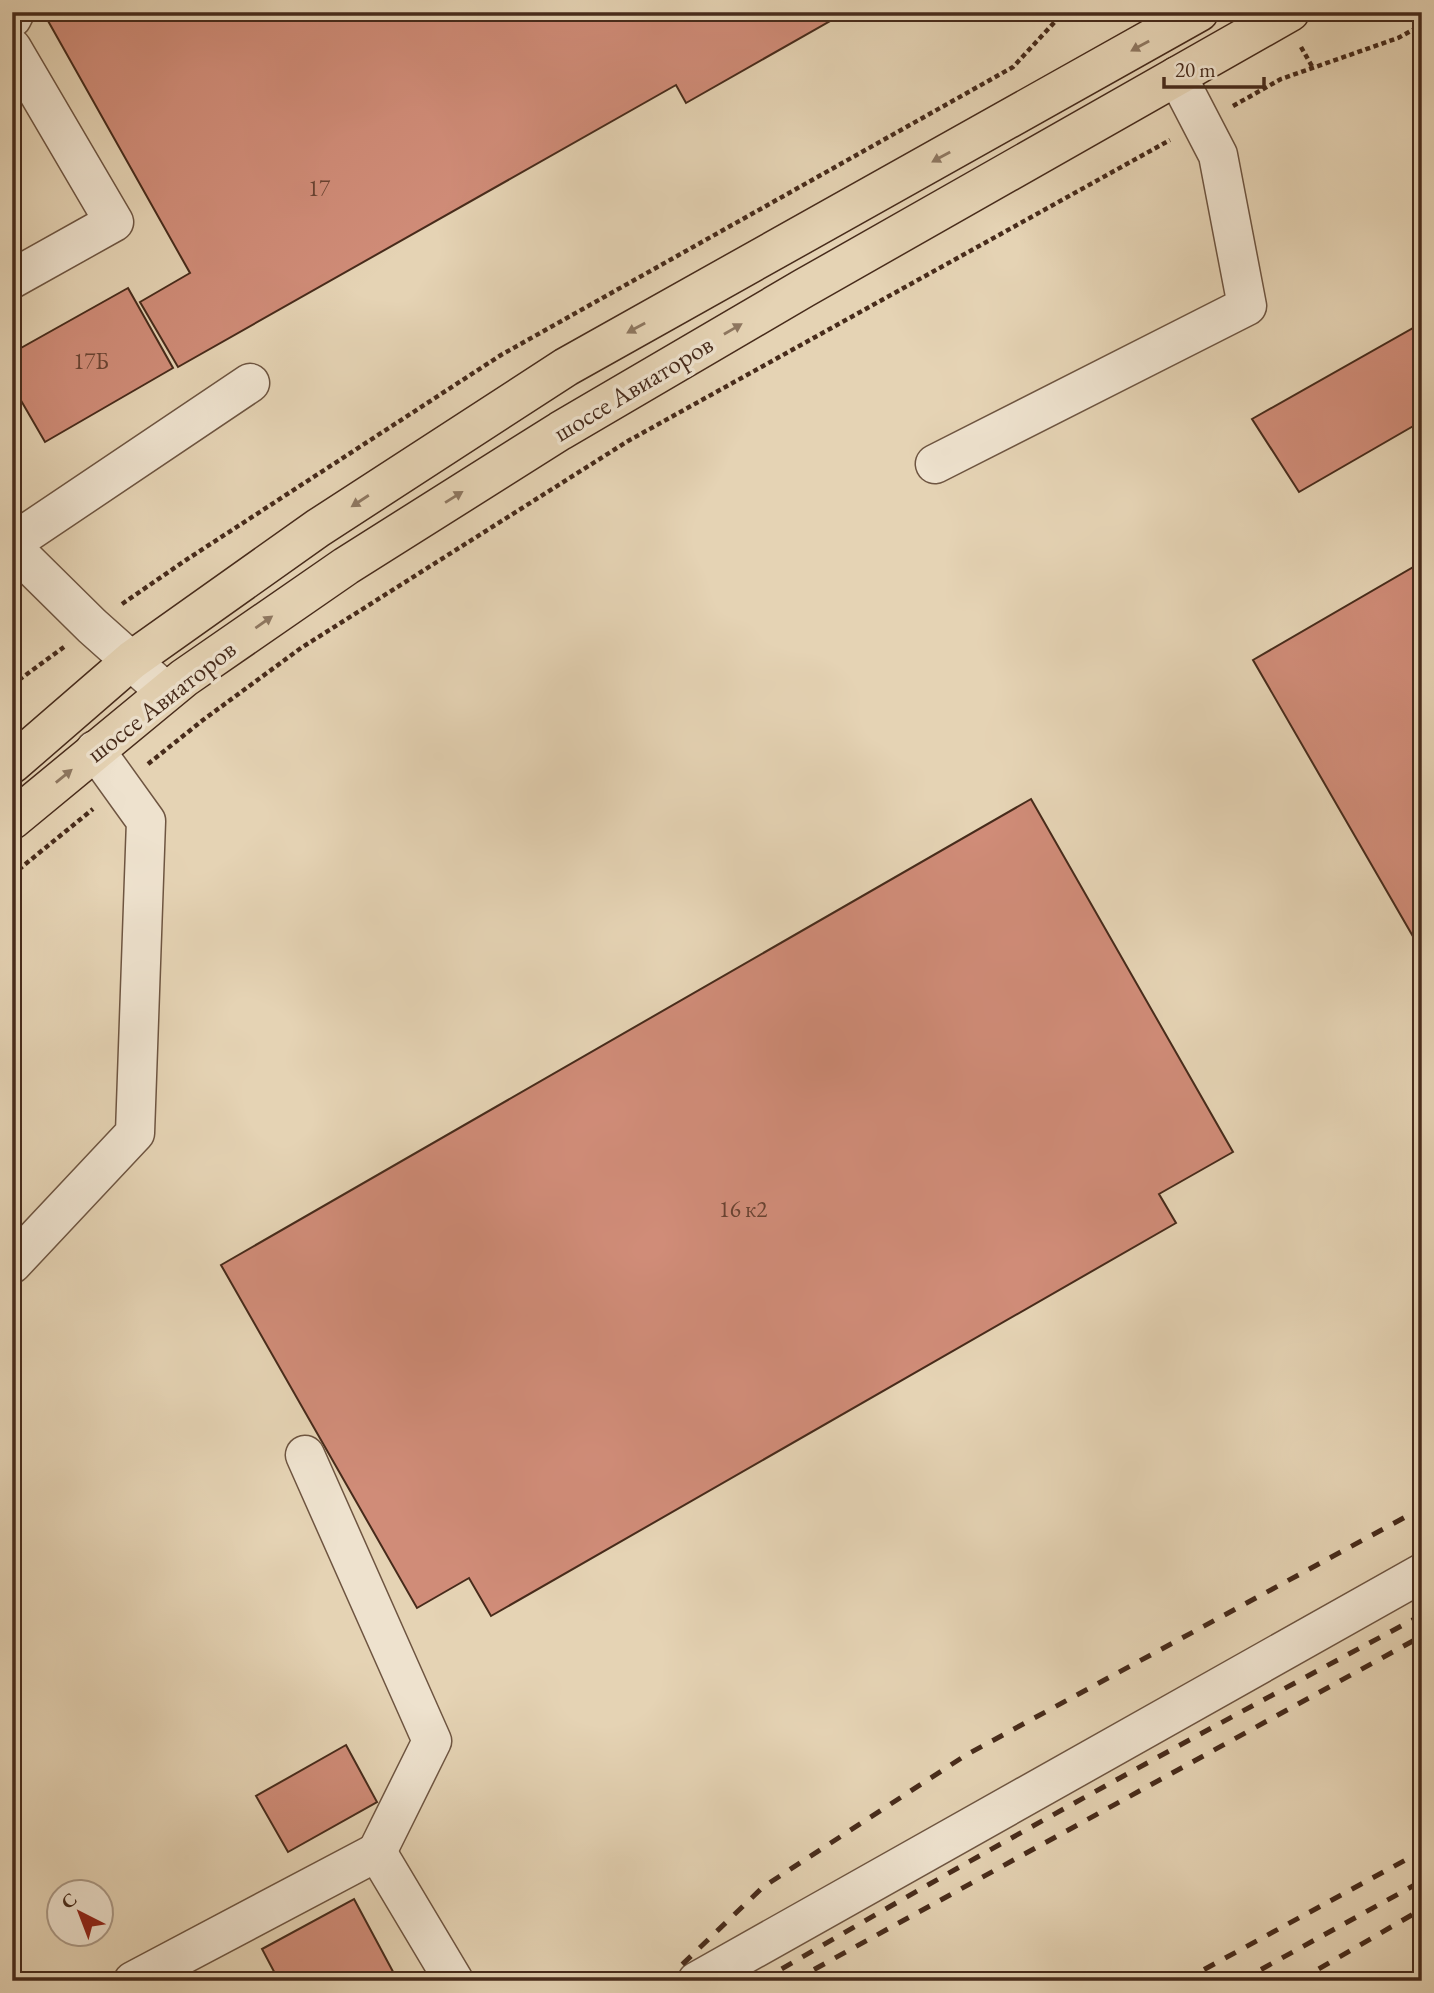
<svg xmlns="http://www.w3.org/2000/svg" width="1434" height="1993" font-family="'EB Garamond',serif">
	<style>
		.building { fill: #d08c78; stroke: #472b1b; stroke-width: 2 }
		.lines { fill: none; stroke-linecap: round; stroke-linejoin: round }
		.minor-casing { stroke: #6e5541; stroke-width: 41 }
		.major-casing { stroke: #472b1b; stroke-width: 41 }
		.path { stroke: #472b1b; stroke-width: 4.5; stroke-dasharray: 5 3.5; stroke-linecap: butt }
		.minor { stroke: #eee2ce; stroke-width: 38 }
		.major { stroke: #e5d3b4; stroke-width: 38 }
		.rail { stroke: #472b1b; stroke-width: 5; stroke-dasharray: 12 12; stroke-linecap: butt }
		.oneway { fill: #8e7760 }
		.labels { text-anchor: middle; stroke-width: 7; stroke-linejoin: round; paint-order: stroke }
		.number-label { font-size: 23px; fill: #694332 }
		.street-label { font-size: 26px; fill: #472b1b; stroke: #eee2ce }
	</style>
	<rect width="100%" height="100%" fill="#e5d3b4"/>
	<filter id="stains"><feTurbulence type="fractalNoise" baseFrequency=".00286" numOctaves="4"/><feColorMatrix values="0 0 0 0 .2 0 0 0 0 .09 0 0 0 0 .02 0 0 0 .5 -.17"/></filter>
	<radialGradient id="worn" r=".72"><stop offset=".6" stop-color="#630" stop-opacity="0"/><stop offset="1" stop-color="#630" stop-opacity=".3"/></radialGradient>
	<g class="building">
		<path d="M43 12H846L686 103 676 85 178 367 140 302 190 273Z"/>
		<path d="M128 288 173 368 45 442 12 385V353Z"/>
		<path d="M1422 323V421L1299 492 1252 419Z"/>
		<path d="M1422 562V952L1253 660Z"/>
		<path d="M1031 799 1233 1152 1159 1194 1176 1223 491 1616 469 1578 417 1608 221 1265Z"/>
		<path d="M346 1745 377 1802 288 1852 256 1796Z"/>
		<path d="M354 1899 398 1981H279L262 1949Z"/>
	</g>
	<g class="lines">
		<defs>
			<g id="minor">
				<path d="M12 18 15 12"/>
				<path d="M12 48 114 222 12 279"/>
				<path d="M935 464 1247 306 1218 155 1177 76"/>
				<path d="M12 543 250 383"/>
				<path d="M12 547 92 626 166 692"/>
				<path d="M12 1264 135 1133 146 821 95 750"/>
				<path d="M305 1455 432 1741 377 1852"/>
				<path d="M133 1981 377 1852 454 1981"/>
				<path d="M697 1981 1422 1573"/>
			</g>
			<g id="major">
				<path d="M12 764 132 660 318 528 566 367 1199 12"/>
				<path d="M12 820 184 678 346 566 560 431 804 288 1290 12"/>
			</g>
		</defs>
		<use href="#minor" class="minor-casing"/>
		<use href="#major" class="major-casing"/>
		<g class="path">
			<path d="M1301 47 1313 68"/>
			<path d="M1233 106 1281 79 1398 38 1422 25"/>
			<path d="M122 604 186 560 501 355 1013 67 1064 12"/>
			<path d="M12 685 64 647"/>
			<path d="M148 764 203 720 301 648 628 441 1170 140"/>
			<path d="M12 875 93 809"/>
		</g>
		<use href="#minor" class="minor"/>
		<use href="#major" class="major"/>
		<g class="rail">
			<path d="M665 1981 763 1887 966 1755 1422 1508"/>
			<path d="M761 1981C978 1854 1200 1733 1422 1615"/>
			<path d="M793 1981 1422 1636"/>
			<path d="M1183 1981 1422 1851"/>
			<path d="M1240 1981 1422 1881"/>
			<path d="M1298 1981 1422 1909"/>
		</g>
	</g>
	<defs><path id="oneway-solid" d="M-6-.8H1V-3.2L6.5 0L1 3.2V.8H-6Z" transform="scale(1.75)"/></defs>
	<g class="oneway">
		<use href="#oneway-solid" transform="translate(1140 46) rotate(151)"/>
		<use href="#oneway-solid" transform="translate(941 157) rotate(151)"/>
		<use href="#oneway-solid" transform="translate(636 328) rotate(151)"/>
		<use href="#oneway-solid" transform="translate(733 329) rotate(-30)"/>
		<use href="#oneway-solid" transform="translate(454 497) rotate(-32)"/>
		<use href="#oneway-solid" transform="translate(360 501) rotate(147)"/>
		<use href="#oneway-solid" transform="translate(264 622) rotate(-35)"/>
		<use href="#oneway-solid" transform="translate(64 776) rotate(-39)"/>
	</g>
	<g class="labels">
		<g class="number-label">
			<text x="319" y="196">17</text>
			<text x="91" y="369">17Б</text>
			<text x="743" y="1217">16 к2</text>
		</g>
		<g class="street-label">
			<text transform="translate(633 388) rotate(-31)" y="9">шоссе Авиаторов</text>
			<text transform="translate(161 701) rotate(-38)" y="9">шоссе Авиаторов</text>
		</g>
	</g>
	<rect width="1434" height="1993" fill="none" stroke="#e5d3b4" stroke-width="42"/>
	<rect x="14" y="14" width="1406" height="1965" fill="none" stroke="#472b1b" stroke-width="3.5"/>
	<rect x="21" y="21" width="1392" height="1951" fill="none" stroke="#472b1b" stroke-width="2"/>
	<g transform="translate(80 1913) rotate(318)"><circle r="33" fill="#eee2ce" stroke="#ab9986" stroke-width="2"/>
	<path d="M0-5L12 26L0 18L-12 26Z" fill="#8f2418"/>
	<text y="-10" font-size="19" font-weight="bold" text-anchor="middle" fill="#472b1b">С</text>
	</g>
	<path d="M1164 77v10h100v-10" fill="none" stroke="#472b1b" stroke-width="3.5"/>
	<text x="1175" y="77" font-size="21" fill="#472b1b" stroke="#eee2ce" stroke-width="5" paint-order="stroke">20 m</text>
	<rect width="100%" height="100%" filter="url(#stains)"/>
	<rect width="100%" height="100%" fill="url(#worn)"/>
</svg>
